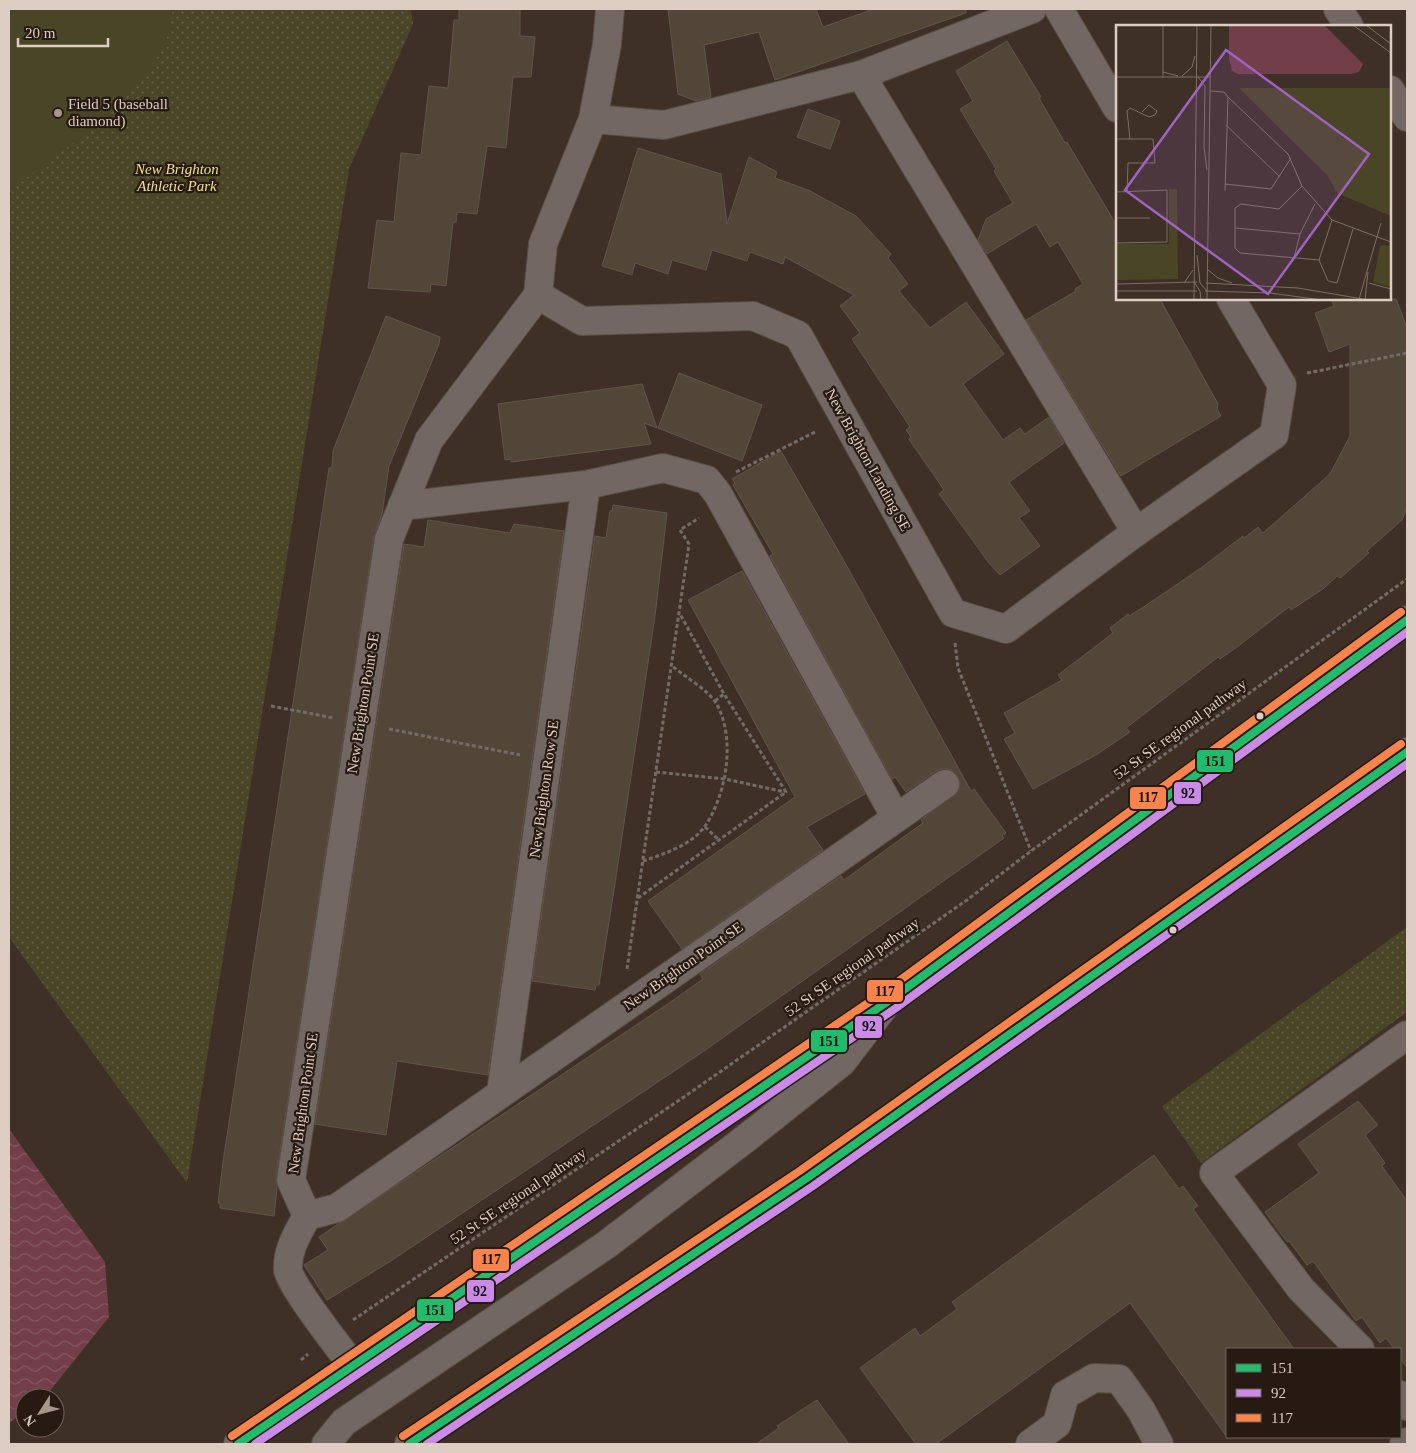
<svg xmlns="http://www.w3.org/2000/svg" width="1416" height="1453" font-family="Georgia,serif">
	<style>
		.park { fill: url(#park-dots) }
		.garden { fill: #4a4527 }
		.water { fill: url(#water-waves) }
		.building { fill: #524638; stroke: #60554c }
		.lines { fill: none; stroke-linecap: round; stroke-linejoin: round }
		.minor-casing { stroke: #594d45; stroke-width: 30 }
		.major-casing { stroke: #594d45; stroke-width: 30 }
		.path { stroke: #746b67; stroke-width: 3; stroke-dasharray: 4 2.5; stroke-linecap: butt }
		.minor { stroke: #726763; stroke-width: 28 }
		.major { stroke: #746661; stroke-width: 28 }
		.bus-1-casing { stroke: #261a12; stroke-width: 11 }
		.bus-2-casing { stroke: #261a12; stroke-width: 11 }
		.bus-3-casing { stroke: #261a12; stroke-width: 11 }
		.bus-1 { stroke: #20bc6c; stroke-width: 8 }
		.bus-2 { stroke: #ca8be6; stroke-width: 8 }
		.bus-3 { stroke: #f8844c; stroke-width: 8 }
		.poi-dot { fill: #a6968c; stroke: #261a12; stroke-width: 2 }
		.bus-dot { fill: #decdc3; stroke: #261a12; stroke-width: 2 }
		.labels { text-anchor: middle; stroke-width: 4.5; stroke-linejoin: round; paint-order: stroke }
		.poi-label { font-size: 15px; fill: #decdc3; stroke: #261a12; text-anchor: start }
		.park-label { font-size: 15px; font-style: italic; fill: #ede089; stroke: #261a12 }
		.street-label { font-size: 15px; fill: #decdc3; stroke: #261a12 }
		.inset-road { fill: none; stroke: #7e6f65; stroke-width: 1 }
		.view { fill: #9e64c0; fill-opacity: 0.15; stroke: #9e64c0; stroke-width: 2.5 }
		.inset-edge { fill: none; stroke: #decdc3; stroke-width: 2.5 }
		.line-badge { stroke: #261a12; stroke-width: 2 }
		.pale-badge-label { font-size: 14px; text-anchor: middle; font-weight: bold; fill: #111 }
	</style>
	<defs>
		<pattern id="park-dots" width="8" height="8" patternUnits="userSpaceOnUse" patternTransform="scale(1.25)"><rect width="8" height="8" fill="#4a4527"/><path d="M2 2h.1M6 6h.1" fill="none" stroke="#645f45" stroke-width="1.8" stroke-linecap="round"/></pattern>
		<pattern id="water-waves" width="16" height="10" patternUnits="userSpaceOnUse" patternTransform="scale(1.25)"><rect width="16" height="10" fill="#713e49"/><path d="M0 5q4-4 8 0t8 0" fill="none" stroke="#855962"/></pattern>
	</defs>
	<rect width="100%" height="100%" fill="#3e3027"/>
	<g class="park">
		<path d="M9 9H411L413 24 349 169 187 1183 9 937Z"/>
		<path d="M1407 927V1012L1201 1163 1162 1106Z"/>
	</g>
	<path class="garden" d="M9 9H173L165 46 133 91 82 136 9 191Z"/>
	<path class="water" d="M9 1129 105 1262 109 1317 45 1397 25 1398V1411L9 1423Z"/>
	<g class="building">
		<path d="M459 9H520V36L535 37 531 77H513L506 148 487 146 477 214 457 212 456 222H453L446 286 431 284 430 292 368 288 377 220 394 222 401 153 421 155 429 86 448 88 454 20H459Z"/>
		<path d="M668 9H816L823 27 874 9H966V13L775 80 759 32 704 45 711 97 696 101 678 94Z"/>
		<path d="M1007 41 1041 97 1039 98 1065 143 1067 142 1117 226V299H1160L1218 404 1217 409 1221 416 1121 476 1026 320 1076 291 1075 289 1083 284 1058 242 1050 247 1036 224 987 254 978 240 986 219 1013 203 994 171 996 169 960 109 973 101 956 71Z"/>
		<path d="M808 109 840 121 830 149 797 137Z"/>
		<path d="M638 148 721 174 727 224 749 157 777 172 775 178 810 191 856 216 891 254 888 258 908 284 899 291 930 328 966 302 1004 354 963 384 1003 440 1020 428 1025 434 1049 417 1064 443 1009 482 1030 511 1019 518 1040 546 1000 575 989 563 939 494 944 490 909 439 911 437 906 430 910 427 852 339 860 333 840 306 854 295 785 257 783 264 750 252 747 261 712 250 706 270 672 260 668 274 635 263 632 275 602 266Z"/>
		<path d="M1331 299H1396L1407 328V508L1402 520 1367 551 1369 553 1340 578 1337 576 1323 589 1291 610 1289 607 1237 647 1220 659 1218 657 1126 728 1130 732 1096 755 1033 789 1004 739 1015 733 1004 713 1062 680 1058 675 1113 633 1110 628 1128 614 1129 616 1145 606 1201 568 1243 536 1244 538 1258 527 1263 533 1330 474 1350 436V344L1329 352 1315 313 1334 306Z"/>
		<path d="M386 316 440 337 439 344 389 466 382 514 374 537 276 1178 277 1188 274 1216 220 1208V1203H218L223 1162 329 468H332L333 451Z"/>
		<path d="M679 373 762 405 742 461 658 428Z"/>
		<path d="M642 384 657 428 644 423 651 444 511 462V459L505 460 498 404Z"/>
		<path d="M781 451 844 561 971 791 974 789 1006 833 1002 836 1004 838 704 1051 391 1261 327 1300 304 1265 328 1250 319 1237 672 1001 703 979 700 974 841 876 844 880 923 823 921 820 959 791 960 782 957 775 951 770 944 768 936 771 906 792 895 777 892 779 770 556 773 554 733 485 735 483 732 479Z"/>
		<path d="M613 505 667 513 655 616 614 890 599 985H596L595 990 532 981 595 536 606 538 610 511H612Z"/>
		<path d="M428 520 510 533 514 524 564 531 488 1075 397 1061 386 1135 315 1124 404 544 424 547Z"/>
		<path d="M742 571 865 794 807 827 823 850 682 949 648 901 795 797 688 600Z"/>
		<path d="M1358 1101 1378 1125 1365 1135 1385 1163 1382 1166 1407 1201V1368L1400 1358V1349H1394L1386 1338 1380 1343 1362 1317 1356 1321 1313 1261 1307 1265 1289 1241 1287 1242 1265 1212 1319 1173 1298 1144Z"/>
		<path d="M1154 1155 1179 1189 1183 1186 1198 1206 1193 1209 1294 1349H1227V1437L1130 1303 936 1444H916L860 1368 915 1328 920 1336 957 1309 952 1302Z"/>
		<path d="M817 1400 849 1444H756L779 1428 777 1426Z"/>
	</g>
	<g class="lines">
		<defs>
			<g id="minor">
				<path d="M610 9 607 44 593 119 543 244 538 295 582 321 753 316 798 335 953 613 1006 629 1136 532 1274 435 1282 385 1231 299"/>
				<path d="M1059 9 1117 108"/>
				<path d="M1338 9 1349 26"/>
				<path d="M861 75 1136 532"/>
				<path d="M1390 90 1407 117"/>
				<path d="M593 119 664 125 861 75 1032 9"/>
				<path d="M538 295 429 440 389 539 291 1180 307 1216 337 1208 945 784"/>
				<path d="M402 506 586 485 663 468 707 480 718 494 896 818"/>
				<path d="M501 1093 586 485"/>
				<path d="M307 1216C298 1233 287 1249 288 1270 288 1282 342 1352 353 1365"/>
				<path d="M1360 1349 1301 1289 1214 1173 1407 1035"/>
				<path d="M1400 1395 1407 1406"/>
				<path d="M326 1444 344 1422 606 1245 749 1136 842 1062 884 1007"/>
				<path d="M1030 1444 1057 1424 1065 1395 1094 1378 1119 1379 1141 1410 1159 1444"/>
				<path d="M1404 1444 1407 1442"/>
			</g>
			<g id="major">
				<path d="M238 1444 890 1000 1407 620"/>
				<path d="M409 1444 807 1178 1407 752"/>
			</g>
		</defs>
		<use href="#minor" class="minor-casing"/>
		<use href="#major" class="major-casing"/>
		<g class="path">
			<path d="M1307 373 1407 353"/>
			<path d="M736 472 817 431"/>
			<path d="M955 643 958 668 1031 851"/>
			<path d="M715 701 724 694"/>
			<path d="M271 706 334 718"/>
			<path d="M389 729 520 755"/>
			<path d="M656 772 725 779 785 792"/>
			<path d="M705 827 719 840"/>
			<path d="M643 861C664 854 692 845 705 826 727 794 736 737 716 703 709 691 683 675 672 666"/>
			<path d="M638 898 786 792 724 694 680 614"/>
			<path d="M627 969 689 544 680 530 699 518"/>
			<path d="M353 1320 681 1099 967 900 1031 851 1407 579"/>
			<path d="M301 1360 308 1354"/>
		</g>
		<use href="#minor" class="minor"/>
		<use href="#major" class="major"/>
		<defs>
			<g id="bus-1">
				<path d="M238 1444 890 1000 1407 620"/>
				<path d="M409 1444 807 1178 1407 752"/>
			</g>
			<g id="bus-2">
				<path d="M255 1444 896 1008 1407 632"/>
				<path d="M427 1444 813 1186 1407 764"/>
			</g>
			<g id="bus-3">
				<path d="M232 1436 884 992 1401 612"/>
				<path d="M403 1436 801 1170 1401 744"/>
			</g>
		</defs>
		<use href="#bus-1" class="bus-1-casing"/>
		<use href="#bus-2" class="bus-2-casing"/>
		<use href="#bus-3" class="bus-3-casing"/>
		<use href="#bus-1" class="bus-1"/>
		<use href="#bus-2" class="bus-2"/>
		<use href="#bus-3" class="bus-3"/>
	</g>
	<circle class="poi-dot" cx="58" cy="113" r="5"/>
	<g class="bus-dot">
		<circle cx="1260" cy="716" r="4.5"/>
		<circle cx="1173" cy="930" r="4.5"/>
	</g>
	<g class="labels">
		<g class="poi-label">
			<text x="68" y="109">Field 5 (baseball<tspan x="68" dy="17">diamond)</tspan></text>
		</g>
		<g class="park-label">
			<text x="177" y="174">New Brighton<tspan x="177" dy="17">Athletic Park</tspan></text>
		</g>
		<g class="street-label">
			<text transform="translate(868 460) rotate(61)" y="5">New Brighton Landing SE</text>
			<text transform="translate(363 703) rotate(-81)" y="5">New Brighton Point SE</text>
			<text transform="translate(1180 729) rotate(-36)" y="5">52 St SE regional pathway</text>
			<text transform="translate(544 789) rotate(-82)" y="5">New Brighton Row SE</text>
			<text transform="translate(683 966) rotate(-35)" y="5">New Brighton Point SE</text>
			<text transform="translate(852 967) rotate(-35)" y="5">52 St SE regional pathway</text>
			<text transform="translate(303 1103) rotate(-82)" y="5">New Brighton Point SE</text>
			<text transform="translate(518 1196) rotate(-34)" y="5">52 St SE regional pathway</text>
		</g>
	</g>
	<g transform="translate(1116 25)">
		<rect width="275" height="275" fill="#3e3027"/>
		<path d="M123 63H275V191L221 168 212 151ZM53 164H61L62 254 0 255V219H53ZM268 220 275 221V262L257 257 264 221Z" fill="#4a4527"/>
		<path d="M275 92V155L248 152 235 136 234 97ZM55 222V248H10V223Z" fill="#4a4527"/>
		<path d="M113 0H208L247 39 243 47 235 49H122L116 46 113 34Z" fill="#713e49"/>
		<path class="inset-road" d="M237 0 275 28M250 0 275 19M47 47 62 51M66 51 76 42 79 31M0 52H94M47 52V0M82 52 89 61 88 122 91 145M94 66 108 67 112 72M110 100 164 152M0 114H37L39 138H12L11 167M14 114 11 86 14 83 33 92 39 90 41 86 33 80 26 87M109 159 155 164 175 133M109 166 112 72 172 129 186 161M0 167 51 165V217L0 218M0 193H34M216 195 203 235 124 228 119 223V183L125 179 163 184 186 161 216 195 275 217M120 203 184 209M81 230 84 258 91 266M178 233 184 209 199 179M203 235 212 256 221 258 237 204M92 245 102 253 116 258M78 257 84 266 85 275M68 258 77 245M90 258 182 263 253 275M253 258 275 264M0 259 81 257M0 266H81M89 266 154 268 206 275M243 274 265 198M78 275 81 0M91 275 95 0M249 275 252 247"/>
		<path class="view" d="M110 25 253 129 152 269 9 165Z"/>
		<rect width="275" height="275" class="inset-edge"/>
	</g>
	<g class="line-badge">
		<rect x="1196" y="749" width="38" height="24" rx="5" fill="#20bc6c"/>
		<rect x="1173" y="781" width="29" height="24" rx="5" fill="#ca8be6"/>
		<rect x="1129" y="786" width="38" height="24" rx="5" fill="#f8844c"/>
		<rect x="866" y="979" width="38" height="24" rx="5" fill="#f8844c"/>
		<rect x="854" y="1015" width="29" height="24" rx="5" fill="#ca8be6"/>
		<rect x="810" y="1029" width="38" height="24" rx="5" fill="#20bc6c"/>
		<rect x="472" y="1248" width="38" height="24" rx="5" fill="#f8844c"/>
		<rect x="466" y="1279" width="29" height="24" rx="5" fill="#ca8be6"/>
		<rect x="416" y="1298" width="38" height="24" rx="5" fill="#20bc6c"/>
	</g>
	<g class="pale-badge-label">
		<text x="1215" y="766">151</text>
		<text x="1188" y="798">92</text>
		<text x="1148" y="802">117</text>
		<text x="885" y="996">117</text>
		<text x="869" y="1031">92</text>
		<text x="829" y="1046">151</text>
		<text x="491" y="1264">117</text>
		<text x="480" y="1296">92</text>
		<text x="435" y="1315">151</text>
	</g>
	<rect width="1416" height="1453" fill="none" stroke="#decdc3" stroke-width="20"/>
	<rect x="1226" y="1348" width="175" height="90" fill="#261a12" stroke="#706259"/>
	<rect x="1236" y="1364" width="25" height="8" fill="#20bc6c" stroke="#706259"/>
	<text x="1271" y="1373" font-size="15" fill="#decdc3">151</text>
	<rect x="1236" y="1389" width="25" height="8" fill="#ca8be6" stroke="#706259"/>
	<text x="1271" y="1398" font-size="15" fill="#decdc3">92</text>
	<rect x="1236" y="1414" width="25" height="8" fill="#f8844c" stroke="#706259"/>
	<text x="1271" y="1423" font-size="15" fill="#decdc3">117</text>
	<g transform="translate(40 1413) rotate(234)"><circle r="24" fill="#261a12" stroke="#706259"/>
	<path d="M0-4L9 19L0 12L-9 19Z" fill="#a6968c"/>
	<text y="-8" font-size="14" font-weight="bold" text-anchor="middle" fill="#decdc3">N</text>
	</g>
	<path d="M18 38v8h90v-8" fill="none" stroke="#decdc3" stroke-width="2.5"/>
	<text x="25" y="38" font-size="15" fill="#decdc3" stroke="#261a12" stroke-width="4" paint-order="stroke">20 m</text>
</svg>
